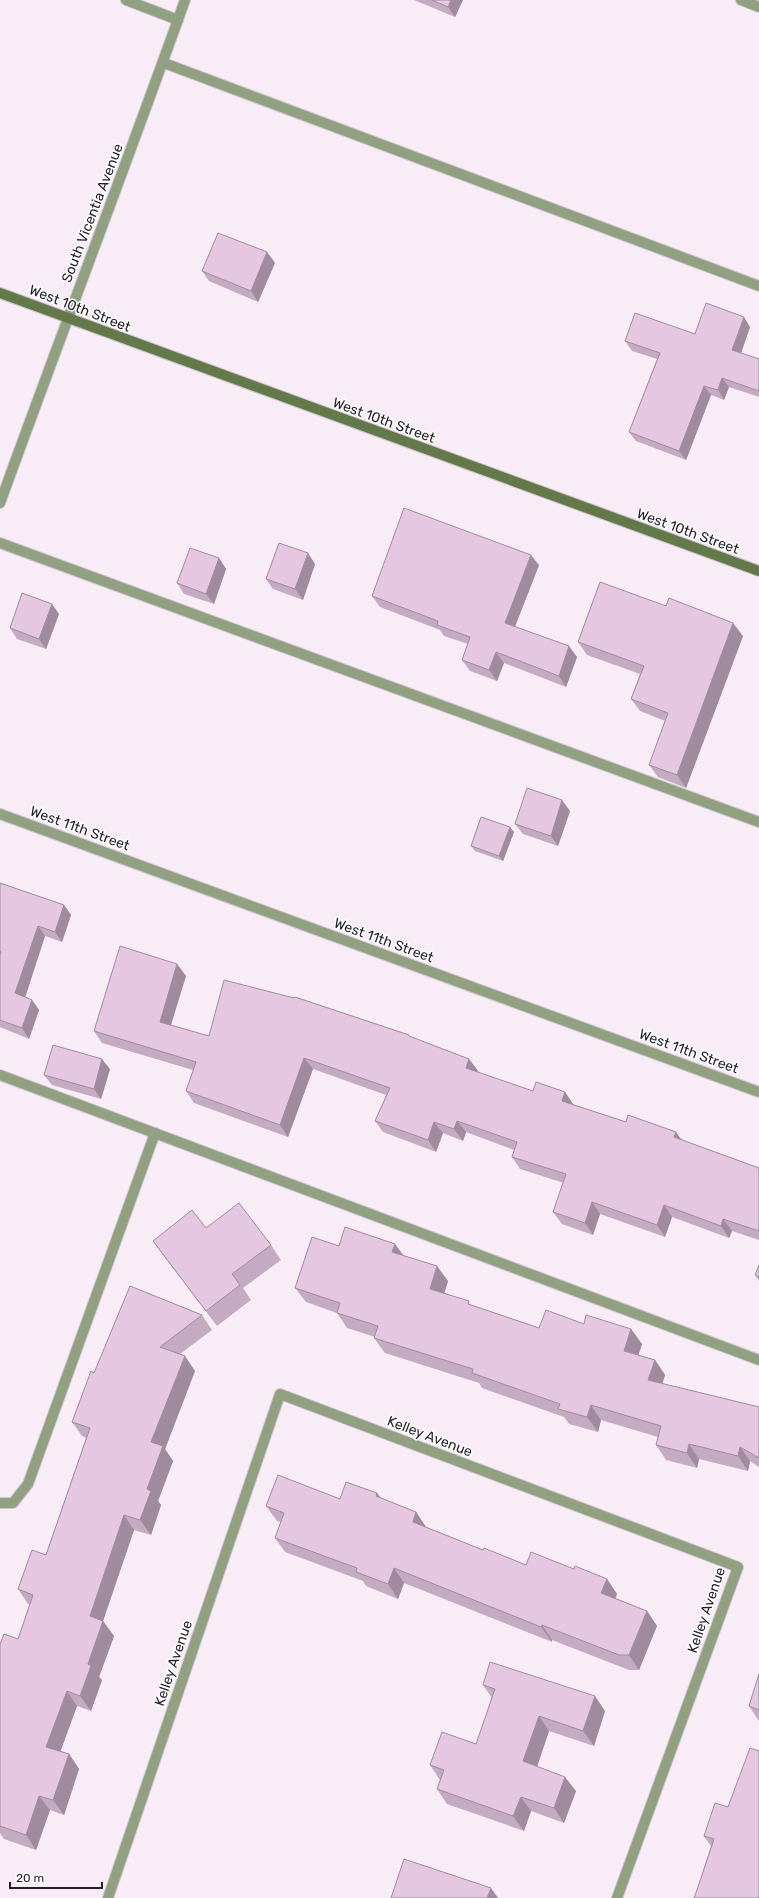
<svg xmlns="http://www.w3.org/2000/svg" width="759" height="1898" font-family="Rubik,sans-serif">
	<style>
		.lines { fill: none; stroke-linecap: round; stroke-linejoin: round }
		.lane-casing { stroke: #d1c8d1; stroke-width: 12 }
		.street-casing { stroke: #d1c8d1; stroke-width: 12 }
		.secondary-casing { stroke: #d1c8d1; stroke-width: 12 }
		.lane { stroke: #91a080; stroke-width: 10 }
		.street { stroke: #91a080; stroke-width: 10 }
		.secondary { stroke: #64794a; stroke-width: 10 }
		.wall { fill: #c5abc2 }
		.shaded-wall { fill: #a08b9e }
		.building { fill: #e5c7e2; stroke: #a08b9e }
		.labels { text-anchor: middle; stroke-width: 3; stroke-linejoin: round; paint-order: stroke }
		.street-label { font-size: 14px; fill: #221e22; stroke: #fefefe }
	</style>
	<rect width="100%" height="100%" fill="#f8edf7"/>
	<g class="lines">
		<defs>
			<g id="lane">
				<path d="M126 0 178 20"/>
				<path d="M164 63 759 286"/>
				<path d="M0 543 759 822"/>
				<path d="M0 1075 759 1360"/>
				<path d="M0 1503H13L28 1484 155 1133"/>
			</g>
			<g id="street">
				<path d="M741 0 759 7"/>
				<path d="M0 503C61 335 125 168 185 0"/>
				<path d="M0 814 759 1092"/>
				<path d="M108 1898 280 1394 738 1567 617 1898"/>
			</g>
			<path id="secondary" d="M0 293 759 571"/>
		</defs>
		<use href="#lane" class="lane-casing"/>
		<use href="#street" class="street-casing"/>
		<use href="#secondary" class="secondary-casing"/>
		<use href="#lane" class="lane"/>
		<use href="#street" class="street"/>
		<use href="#secondary" class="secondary"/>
	</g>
	<g class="wall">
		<path d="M414 0H463L455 17Z"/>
		<path d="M267 252 275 263 258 302 209 281 202 271Z"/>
		<path d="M750 327 741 353 759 359V397L729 387 724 400 711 395 686 460 636 441 629 432 657 359 632 351 625 341 695 334Z"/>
		<path d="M219 558 226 569 214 604 184 594 177 583Z"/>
		<path d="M315 564 303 600 273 589 266 579Z"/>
		<path d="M539 565 515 627 577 657 566 687 504 663 497 681 470 671 462 660 468 644 444 636 440 630 380 607 372 596Z"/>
		<path d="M666 606 743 636 686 788 658 777 649 765 665 721 640 711 631 699 640 674 587 655 578 642Z"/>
		<path d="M59 614 46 649 17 639 10 628Z"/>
		<path d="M570 811 558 846 523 834 515 824Z"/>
		<path d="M514 832 503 861 475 851 471 846Z"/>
		<path d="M0 883 64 905 71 915 62 942 45 936 25 997 32 1000 39 1010 29 1039 0 1027Z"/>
		<path d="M177 964 186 976 171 1025 209 1036 411 1037 469 1059 478 1071 477 1072 533 1091 565 1092 573 1104 572 1105 626 1122 676 1132 682 1140 759 1168V1240L732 1231 729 1238 672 1217 665 1237 600 1214 593 1235 562 1224 553 1212 564 1183 520 1169 512 1157 514 1150 466 1132 463 1141 443 1133 436 1152 383 1132 375 1121 386 1095 313 1069 288 1137 194 1103 186 1091 193 1070 102 1043 94 1031Z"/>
		<path d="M110 1069 101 1099 52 1085 44 1075Z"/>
		<path d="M206 1228 271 1245 281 1260 243 1288 251 1300 217 1326 163 1255 153 1241Z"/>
		<path d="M395 1244 404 1256 448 1281 444 1293 472 1305 539 1328 584 1324 631 1329 642 1344 638 1355 655 1360 665 1375 662 1384 759 1407V1467L750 1461 748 1471 699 1459 697 1468 666 1460 656 1445 658 1437 601 1420 598 1432 569 1424 564 1417 482 1388 479 1383 385 1353 374 1338 375 1337 347 1328 337 1313 306 1302 295 1288 339 1246Z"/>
		<path d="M759 1265V1281L755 1275Z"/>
		<path d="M202 1315 212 1330 180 1354 195 1371 165 1449 173 1461 158 1501 161 1505 151 1535 134 1530 103 1621 114 1636 99 1677 102 1680 91 1711 77 1706 60 1751 69 1754 79 1769 64 1815 50 1810 36 1850 4 1839 0 1833V1644L18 1639 30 1605 28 1604 18 1589 46 1555 86 1438 82 1436 72 1422 94 1373Z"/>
		<path d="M377 1493 381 1498 416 1512 426 1527 483 1550 526 1565 574 1569 607 1579 617 1594 615 1598 647 1611 657 1626 639 1670H629L552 1640V1642L404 1583 398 1599 366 1586 363 1581 285 1552 275 1538 281 1522 277 1521 266 1506 340 1499Z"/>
		<path d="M759 1674V1721L749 1706Z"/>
		<path d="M483 1685 605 1711 594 1746 549 1731 537 1766 576 1791 564 1823 531 1811 524 1831 447 1804 437 1789 440 1780 430 1765 476 1744 492 1698Z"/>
		<path d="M728 1807 698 1887 711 1846 704 1836Z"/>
	</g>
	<g class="shaded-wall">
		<path d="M451 0H463L455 17 448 7Z"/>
		<path d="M267 252 275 263 258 302 251 291Z"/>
		<path d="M744 317 750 327 739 359 732 350Z"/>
		<path d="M722 378 729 387 724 400 718 390Z"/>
		<path d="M704 386 711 395 686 460 679 451Z"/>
		<path d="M308 553 315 564 303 600 295 589Z"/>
		<path d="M531 555 539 565 512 634 505 623Z"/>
		<path d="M219 558 226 569 214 604 206 594Z"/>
		<path d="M52 604 59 614 46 649 39 639Z"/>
		<path d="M733 623 743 636 686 788 677 775Z"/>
		<path d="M569 646 577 657 566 687 559 676Z"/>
		<path d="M496 652 504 663 497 681 489 670Z"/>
		<path d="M562 800 570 811 558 846 551 836Z"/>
		<path d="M510 827 514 832 503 861 499 856Z"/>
		<path d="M64 905 71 915 62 942 55 932Z"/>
		<path d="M38 926 45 936 23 1004 15 993Z"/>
		<path d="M177 964 186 976 168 1034 160 1022Z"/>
		<path d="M32 1000 39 1010 29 1039 22 1028Z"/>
		<path d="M304 1058 313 1069 288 1137 280 1125Z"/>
		<path d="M102 1059 110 1069 101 1099 94 1089Z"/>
		<path d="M469 1059 478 1071 474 1079 466 1068Z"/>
		<path d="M565 1092 573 1104 570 1113 562 1101Z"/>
		<path d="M457 1121 466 1132 463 1141 454 1129Z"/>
		<path d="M434 1122 443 1133 436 1152 428 1140Z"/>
		<path d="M676 1132 684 1144 674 1137Z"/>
		<path d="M592 1202 600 1214 593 1235 585 1223Z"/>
		<path d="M664 1205 672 1217 665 1237 657 1225Z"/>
		<path d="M723 1219 732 1231 729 1238 721 1226Z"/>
		<path d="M395 1244 405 1258 392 1252Z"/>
		<path d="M437 1266 448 1281 441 1304 430 1289Z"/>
		<path d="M631 1329 642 1344 635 1366 624 1351Z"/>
		<path d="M185 1356 195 1371 165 1449 173 1461 158 1501 161 1505 151 1535 140 1520 147 1489 151 1442Z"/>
		<path d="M655 1360 665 1375 659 1395 648 1380Z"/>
		<path d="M591 1405 601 1420 598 1432 587 1417Z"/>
		<path d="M689 1444 699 1459 697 1468 687 1453Z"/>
		<path d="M740 1447 750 1461 748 1471 738 1456Z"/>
		<path d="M377 1493 387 1508 376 1496Z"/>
		<path d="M416 1512 426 1527 413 1522Z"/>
		<path d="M124 1515 134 1530 103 1621 114 1636 99 1677 102 1680 91 1711 80 1696 88 1664 90 1616Z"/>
		<path d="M394 1568 404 1583 398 1599 388 1584Z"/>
		<path d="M607 1579 617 1594 612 1608 601 1593Z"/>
		<path d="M647 1611 657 1626 639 1670 629 1655Z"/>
		<path d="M542 1625 552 1640V1642L541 1627Z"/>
		<path d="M67 1691 77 1706 57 1761 46 1747Z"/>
		<path d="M595 1696 605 1711 594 1746 583 1731Z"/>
		<path d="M539 1716 549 1731 534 1776 523 1761Z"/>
		<path d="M69 1754 79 1769 64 1815 53 1800Z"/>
		<path d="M565 1777 576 1791 564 1823 554 1808Z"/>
		<path d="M39 1796 50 1810 36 1850 26 1835Z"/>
		<path d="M521 1797 531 1811 524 1831 513 1816Z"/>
		<path d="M491 1888 498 1898H487Z"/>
	</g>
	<g class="building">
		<path d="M432 0H451L448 7Z"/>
		<path d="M218 233 267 252 251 291 202 271Z"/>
		<path d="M706 303 744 317 732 350 759 359V391L722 378 718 390 704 386 679 451 629 432 660 353 625 341 635 313 695 334Z"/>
		<path d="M404 508 531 555 505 623 569 646 559 676 496 652 489 670 462 660 470 637 437 625 438 621 372 596Z"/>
		<path d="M279 543 308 553 295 589 266 579Z"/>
		<path d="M190 548 219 558 206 594 177 583Z"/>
		<path d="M600 582 666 606 669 598 733 623 677 775 649 765 668 713 631 699 644 666 578 642Z"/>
		<path d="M22 593 52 604 39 639 10 628Z"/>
		<path d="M527 788 562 800 551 836 515 824Z"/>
		<path d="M481 817 510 827 499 856 471 846Z"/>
		<path d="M0 883 64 905 55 932 38 926 15 993 32 1000 22 1028 0 1020V955L1 952 0 951Z"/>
		<path d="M120 946 177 964 160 1022 209 1036 224 980 294 998 295 997 409 1035V1036L469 1059 466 1068 533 1091 536 1082 565 1092 562 1101 626 1122 628 1115 676 1132 674 1137 759 1168V1231L723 1219 721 1226 664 1205 657 1225 592 1202 585 1223 553 1212 566 1174 512 1157 517 1142 457 1121 454 1129 434 1122 428 1140 375 1121 390 1088 304 1058 280 1125 186 1091 196 1062 94 1031Z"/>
		<path d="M53 1045 102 1059 94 1089 44 1075Z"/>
		<path d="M239 1203 271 1245 232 1274 240 1285 206 1311 153 1241 192 1210 206 1228Z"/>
		<path d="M345 1227 395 1244 392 1252 437 1266 430 1289 469 1301 468 1304 539 1328 546 1310 584 1324 586 1315 631 1329 624 1351 655 1360 648 1380 759 1407V1458L740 1447 738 1456 689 1444 687 1453 656 1445 661 1426 591 1405 587 1417 558 1409 560 1404 472 1373 473 1369 374 1338 378 1326 337 1313 340 1303 295 1288 312 1237 339 1246Z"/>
		<path d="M759 1265V1277L755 1275Z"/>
		<path d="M130 1286 202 1315 160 1347 185 1356 151 1442 163 1446 147 1489 151 1491 140 1520 124 1515 90 1616 103 1621 88 1664 91 1666 80 1696 67 1691 46 1747 69 1754 53 1800 39 1796 26 1835 0 1826V1644L4 1634 18 1639 33 1595 18 1589 32 1550 46 1555 90 1428 72 1422 91 1371 94 1373Z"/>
		<path d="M278 1475 340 1499 346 1482 377 1493 376 1496 416 1512 413 1522 483 1550 484 1548 526 1565 531 1552 574 1569 575 1566 607 1579 601 1593 647 1611 629 1655H619L542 1625 541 1627 394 1568 388 1584 356 1572 357 1568 275 1538 284 1513 266 1506Z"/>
		<path d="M490 1662 595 1696 583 1731 539 1716 523 1761 565 1777 554 1808 521 1797 513 1816 437 1789 444 1770 430 1765 442 1732 476 1744 495 1689 483 1685Z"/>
		<path d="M759 1674V1710L749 1706Z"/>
		<path d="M750 1748 759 1751V1898H694L698 1887 714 1839 704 1836 715 1803 728 1807Z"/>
		<path d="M404 1859 491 1888 487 1898H391Z"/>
	</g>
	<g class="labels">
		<g class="street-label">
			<text transform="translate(92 213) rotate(-69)" y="5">South Vicentia Avenue</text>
			<text transform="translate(80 308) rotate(21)" y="5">West 10th Street</text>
			<text transform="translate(384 420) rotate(20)" y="5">West 10th Street</text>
			<text transform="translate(688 531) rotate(20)" y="5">West 10th Street</text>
			<text transform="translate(80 828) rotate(20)" y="5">West 11th Street</text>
			<text transform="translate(384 940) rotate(20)" y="5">West 11th Street</text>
			<text transform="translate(689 1051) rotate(20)" y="5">West 11th Street</text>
			<text transform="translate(430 1436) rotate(21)" y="5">Kelley Avenue</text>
			<text transform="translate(706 1610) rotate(-71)" y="5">Kelley Avenue</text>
			<text transform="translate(173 1663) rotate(-71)" y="5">Kelley Avenue</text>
		</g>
	</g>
	<path d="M10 1882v6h92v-6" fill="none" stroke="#221e22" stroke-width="2"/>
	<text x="16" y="1882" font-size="12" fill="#221e22" stroke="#fefefe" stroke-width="3" paint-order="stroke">20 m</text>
</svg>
